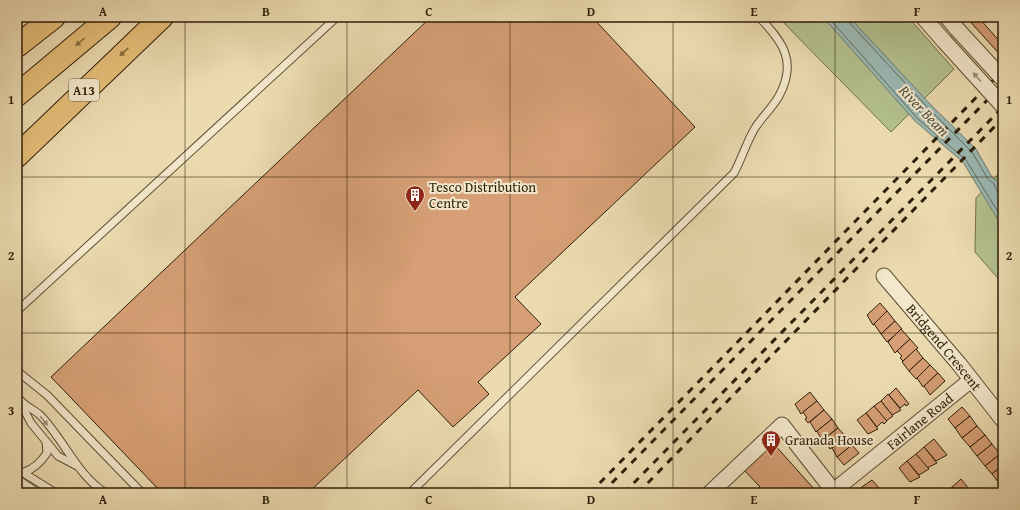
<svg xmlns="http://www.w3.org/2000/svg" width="1020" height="510" font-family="'Gentium Book Plus',serif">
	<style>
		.green { fill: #b3c18f; stroke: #70704c }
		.water { fill: #9bb9b4; stroke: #6f7b70 }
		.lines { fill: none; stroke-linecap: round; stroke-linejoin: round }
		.shore { stroke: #646c5e; stroke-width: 1 }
		.building { fill: #d69f75; stroke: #2e1f09 }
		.lane-casing { stroke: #5e4e33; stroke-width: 9 }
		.street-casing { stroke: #5e4e33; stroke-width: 17 }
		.highway-casing { stroke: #2e1f09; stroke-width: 24 }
		.lane { stroke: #f3e8cc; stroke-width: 7 }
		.street { stroke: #f3e8cc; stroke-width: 15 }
		.highway { stroke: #e6be78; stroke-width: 22 }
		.rail { stroke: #2e1f09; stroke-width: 3; stroke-dasharray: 7 7; stroke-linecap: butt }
		.street-bridge-casing { stroke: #5e4e33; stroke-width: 17; stroke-linecap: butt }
		.street-bridge { stroke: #f3e8cc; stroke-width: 15 }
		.oneway { fill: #8a6e40 }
		.oneway2 { fill: #9a8e74 }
		.grid { fill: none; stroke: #2e1f09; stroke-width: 1; stroke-opacity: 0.55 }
		.labels { text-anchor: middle; stroke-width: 4; stroke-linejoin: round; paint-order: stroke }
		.shield { fill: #f3e8cc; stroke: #695b44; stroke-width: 1 }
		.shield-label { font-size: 13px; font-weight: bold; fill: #2e1f09 }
		.poi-label { font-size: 14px; fill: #2e1f09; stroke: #f3e8cc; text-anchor: start }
		.street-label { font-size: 14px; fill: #2e1f09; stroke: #f3e8cc }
		.water-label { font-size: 15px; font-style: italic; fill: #4f4d3c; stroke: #f3e8cc }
		.neatline { fill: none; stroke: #2e1f09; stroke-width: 1.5 }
		.grid-label { font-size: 13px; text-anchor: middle; font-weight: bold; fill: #2e1f09 }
	</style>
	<rect width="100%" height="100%" fill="#ecdbb1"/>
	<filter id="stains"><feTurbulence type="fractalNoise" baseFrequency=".005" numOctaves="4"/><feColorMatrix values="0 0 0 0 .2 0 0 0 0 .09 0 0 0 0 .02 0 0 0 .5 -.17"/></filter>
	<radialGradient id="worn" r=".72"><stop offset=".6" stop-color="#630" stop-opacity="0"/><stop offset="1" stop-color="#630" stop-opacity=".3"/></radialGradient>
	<g class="green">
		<path d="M778 17H908L954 69 891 132Z"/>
		<path d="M1003 169V284L975 252 976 198Z"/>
	</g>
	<path class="water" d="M823 17H849L931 105 976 149 992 177 995 180H1001L998 186 1003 194V228L963 162 915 121Z"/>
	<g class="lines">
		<g class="shore">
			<path d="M828 17 918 119 966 160 1003 220"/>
			<path d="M846 17 848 21 928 108 972 152 988 179 994 184 998 193 1003 195"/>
			<path d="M913 102H916L931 118V121H929L913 105Z"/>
		</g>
	</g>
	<g class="building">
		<path d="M431 17H592L695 127 515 297 541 324 478 382 489 394 453 427 418 390 308 493H162L51 377Z"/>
		<path d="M966 17H978L1003 45V58Z"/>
		<path d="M880 303 887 311 873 325 867 315Z"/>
		<path d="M887 311 895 321 881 334 874 324Z"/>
		<path d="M895 321 902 329 887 342 881 334Z"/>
		<path d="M901 329 910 339 895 353 888 342Z"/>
		<path d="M910 339 918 348 903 361 900 358 902 356 897 351Z"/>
		<path d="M916 349 923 358 909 371 902 362Z"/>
		<path d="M923 358 930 365 916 379 909 371Z"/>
		<path d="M930 365 938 373 923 387 917 378Z"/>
		<path d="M938 373 945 381 930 395 924 386Z"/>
		<path d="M896 388 909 404 906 406 905 404 900 408 889 395Z"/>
		<path d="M810 392 817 401 801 414 795 404Z"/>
		<path d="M888 394 901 410 892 415 881 401Z"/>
		<path d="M817 401 824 410 808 423 805 419 807 418 803 412Z"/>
		<path d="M881 401 893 416 886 421 874 406Z"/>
		<path d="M874 406 887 421 884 424 882 422 877 427 866 413Z"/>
		<path d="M962 407 970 416 955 428 948 419Z"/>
		<path d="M824 410 832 419 816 432 810 422Z"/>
		<path d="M866 413 878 429 868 434 857 420Z"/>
		<path d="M970 416 977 426 962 438 955 428Z"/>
		<path d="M832 419 838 428 822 440 817 431Z"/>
		<path d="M977 426 985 435 970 447 962 438Z"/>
		<path d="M838 428 846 437 830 449 824 439Z"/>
		<path d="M985 435 992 444 977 456 970 447Z"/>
		<path d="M846 437 852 445 837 457 832 448Z"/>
		<path d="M934 439 947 455 936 461 924 447Z"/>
		<path d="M773 443 815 490 812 493H753L760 487 744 470Z"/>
		<path d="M992 444 1000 454 985 466 977 456Z"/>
		<path d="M852 445 859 453 844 465 837 457Z"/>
		<path d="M924 447 937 463 927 468 916 454Z"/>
		<path d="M916 454 929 469 919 475 907 461Z"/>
		<path d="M1000 454 1003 458V465L992 474 985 466Z"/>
		<path d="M907 461 920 477 910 482 899 468Z"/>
		<path d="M1003 465V480L999 483 992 474Z"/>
		<path d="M961 479 969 489 966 493H957L952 487Z"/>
		<path d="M872 480 880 489 875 493H858L856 491Z"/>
		<path d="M952 487 957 493H945Z"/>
	</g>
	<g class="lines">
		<defs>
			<g id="lane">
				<path d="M17 311 337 17"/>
				<path d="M17 371 47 395 142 493"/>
				<path d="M17 395C21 405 32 408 40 415 63 438 78 477 106 493"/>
				<path d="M20 402 31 423 58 456 77 466"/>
				<path d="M17 469 56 493"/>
				<path d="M24 472C34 469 41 462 47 453L46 442"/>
				<path d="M17 479 38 493"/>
				<path d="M17 492 19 493"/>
				<path d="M410 493 734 173C742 158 747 141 755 128 762 117 773 107 779 96 798 61 782 41 759 17"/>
			</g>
			<g id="street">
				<path d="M923 17 944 41"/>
				<path d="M947 17 957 29"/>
				<path id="s1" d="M884 276 959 364 1003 420"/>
				<path d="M710 493 782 425 835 493"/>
				<path id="s2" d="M831 493 971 380"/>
			</g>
			<g id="highway">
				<path d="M17 46 54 17"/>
				<path d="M17 95 110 17"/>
				<path d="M17 156 162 17"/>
			</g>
		</defs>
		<use href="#lane" class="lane-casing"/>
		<use href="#street" class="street-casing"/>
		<use href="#highway" class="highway-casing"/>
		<use href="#lane" class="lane"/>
		<use href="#street" class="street"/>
		<use href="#highway" class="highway"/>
		<g class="rail">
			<path d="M590 493 1003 70"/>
			<path d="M602 493 1003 84"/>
			<path d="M624 493 1003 107"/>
			<path d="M638 493 1003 118"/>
		</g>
		<defs>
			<g id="street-bridge">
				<path d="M957 29 1003 79"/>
				<path d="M944 41 1003 106"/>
			</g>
		</defs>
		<use href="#street-bridge" class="street-bridge-casing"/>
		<use href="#street-bridge" class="street-bridge"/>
	</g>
	<defs><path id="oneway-solid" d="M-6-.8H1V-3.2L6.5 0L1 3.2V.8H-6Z"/></defs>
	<g class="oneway">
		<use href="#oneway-solid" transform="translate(80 42) rotate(140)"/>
		<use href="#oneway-solid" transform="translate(124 52) rotate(137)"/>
	</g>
	<g class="oneway2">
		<use href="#oneway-solid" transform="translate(977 77) rotate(-132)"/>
		<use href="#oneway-solid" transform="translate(44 421) rotate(51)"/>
	</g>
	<path class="grid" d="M185 17V493M347 17V493M510 17V493M673 17V493M835 17V493M17 177H1003M17 333H1003"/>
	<defs>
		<symbol id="building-pin" viewBox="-11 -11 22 30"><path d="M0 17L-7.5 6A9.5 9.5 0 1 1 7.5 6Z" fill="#8f2418" stroke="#f3e8cc"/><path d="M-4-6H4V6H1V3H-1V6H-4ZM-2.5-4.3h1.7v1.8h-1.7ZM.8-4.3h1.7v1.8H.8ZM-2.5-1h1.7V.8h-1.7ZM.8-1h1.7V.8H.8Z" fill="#fff"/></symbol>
	</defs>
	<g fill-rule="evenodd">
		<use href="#building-pin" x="404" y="184" width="22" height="30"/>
		<use href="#building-pin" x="760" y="429" width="22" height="30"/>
	</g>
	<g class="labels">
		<rect class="shield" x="69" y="79" width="30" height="22" rx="3"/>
		<g class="shield-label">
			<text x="84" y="95">A13</text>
		</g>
		<g class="poi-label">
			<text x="429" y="192">Tesco Distribution<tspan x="429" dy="16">Centre</tspan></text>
			<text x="785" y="445">Granada House</text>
		</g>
		<g class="street-label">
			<text dy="5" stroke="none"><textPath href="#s1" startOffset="93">Bridgend Crescent</textPath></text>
			<text dy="5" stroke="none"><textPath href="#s2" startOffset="114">Fairlane Road</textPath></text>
		</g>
		<g class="water-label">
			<text transform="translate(924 111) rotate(46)" y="5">River Beam</text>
		</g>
	</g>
	<rect width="1020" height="510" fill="none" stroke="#ecdbb1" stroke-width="44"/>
	<rect x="22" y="22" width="976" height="466" class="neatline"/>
	<g class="grid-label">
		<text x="103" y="16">A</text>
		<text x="266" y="16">B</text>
		<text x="429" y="16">C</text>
		<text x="591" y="16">D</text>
		<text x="754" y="16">E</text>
		<text x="917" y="16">F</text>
		<text x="11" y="104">1</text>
		<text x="1009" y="104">1</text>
		<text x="11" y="260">2</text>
		<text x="1009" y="260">2</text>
		<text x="11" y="415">3</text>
		<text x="1009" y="415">3</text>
		<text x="103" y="504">A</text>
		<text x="266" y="504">B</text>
		<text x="429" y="504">C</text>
		<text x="591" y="504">D</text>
		<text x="754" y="504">E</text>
		<text x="917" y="504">F</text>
	</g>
	<rect width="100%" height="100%" filter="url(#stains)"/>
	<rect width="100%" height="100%" fill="url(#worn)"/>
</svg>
